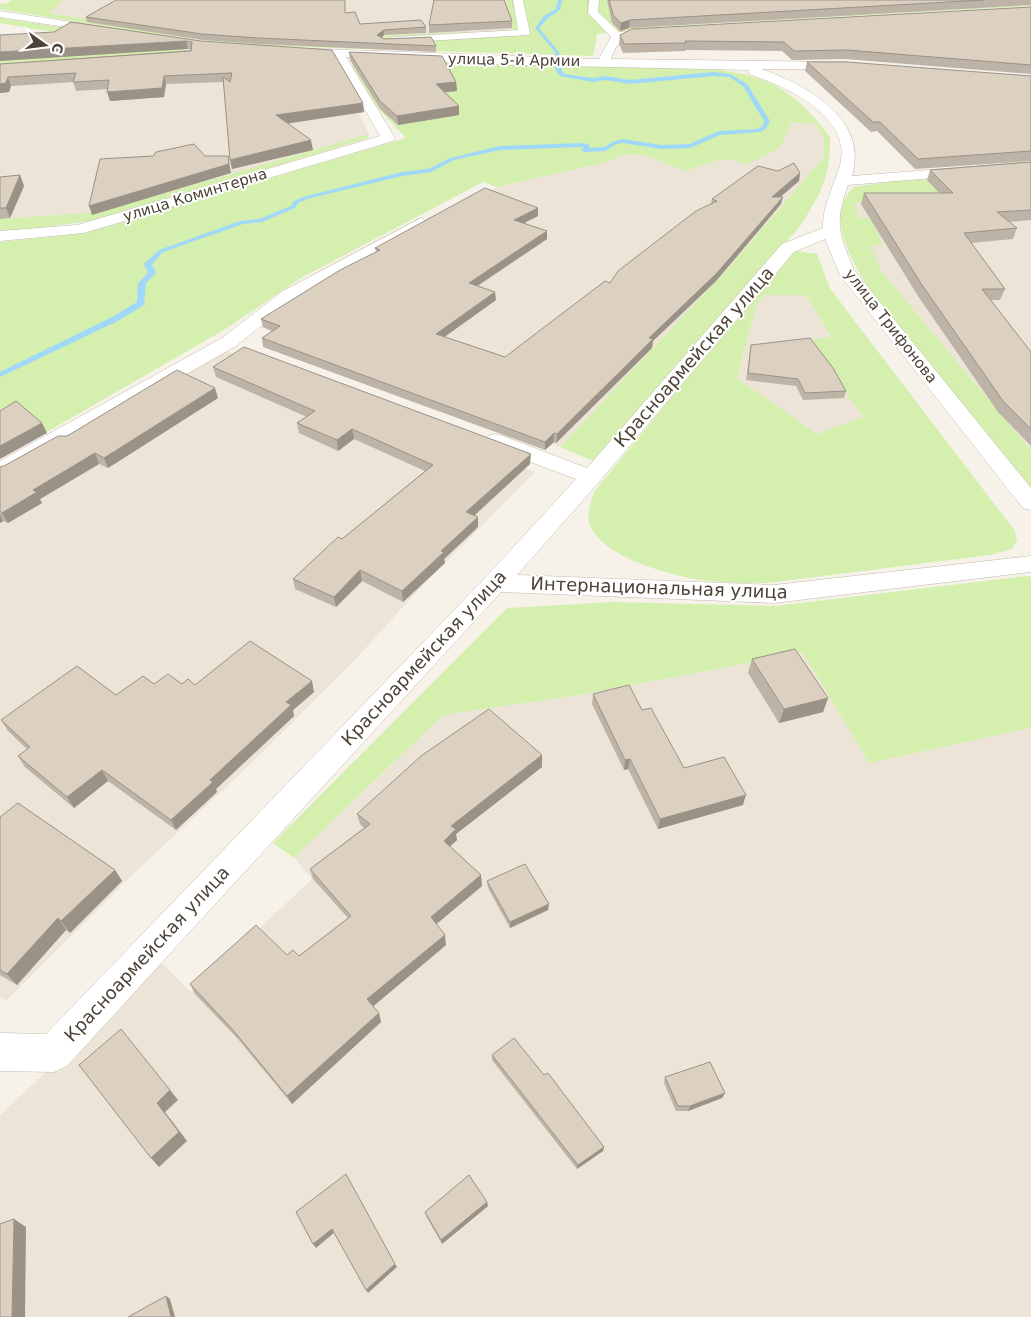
<svg xmlns="http://www.w3.org/2000/svg" width="1031" height="1317" font-family="'DejaVu Sans',sans-serif">
	<style>
		.residential { fill: #ebe4d7 }
		.green { fill: #d5efae; fill-rule: evenodd }
		.lines { fill: none; stroke-linecap: round; stroke-linejoin: round }
		.stream { fill: #a0d8f9; fill-rule: evenodd }
		.minor-casing { stroke: #c3baab; stroke-width: 1 }
		.minor { fill: #fff; fill-rule: evenodd }
		.wall { fill: #bdb3a6 }
		.shaded-wall { fill: #9a9287 }
		.building { fill: #dcd0c1; stroke: #9a9287 }
		.labels { text-anchor: middle; stroke-width: 4; stroke-linejoin: round; paint-order: stroke }
		.far-street-label { font-size: 15px; fill: #4c4236; stroke: #fff }
		.street-label { font-size: 18px; fill: #4c4236; stroke: #fff }
	</style>
	<rect width="100%" height="100%" fill="#f6f2ea"/>
	<g class="residential">
		<path d="M63 0H505L513 30 330 38 144 28 49 13Z"/>
		<path d="M233 60 356 108 369 134 99 212 0 219V77Z"/>
		<path d="M792 122 815 124 824 137V157L732 264 560 447 260 327 497 187 604 163 625 154 643 155 686 171 719 160H734L746 165 780 148Z"/>
		<path d="M1031 193V450L882 272 869 246 882 244 870 218H859L853 203 950 200Z"/>
		<path d="M764 295H806L831 338 808 340 863 417 817 434 737 379 756 307Z"/>
		<path d="M222 349 367 409 535 472 423 585 353 662 238 776 130 877 6 1001 0 997V478Z"/>
		<path d="M803 653 869 763 1031 728V1317H0V1115L162 963 191 992 312 879 294 858 443 715 579 695Z"/>
	</g>
	<g class="green">
		<path d="M12 0H63L49 13 144 28 330 38 513 30 505 0H1031V6L666 26 597 34 593 56 241 45 138 32 0 9V3L6 4Z"/>
		<path d="M0 18 185 46 186 52 0 65V59L118 43 0 23Z"/>
		<path d="M354 59 697 67C762 74 790 83 830 137 830 179 822 191 801 225L594 461 560 447 732 264 824 157V137L815 124 792 122 780 148 746 165 734 160H719L686 171 643 155 625 154 604 163 497 187 483 182 301 278 224 330 0 459V242L69 235 108 226 406 138 375 105 351 69Z"/>
		<path d="M369 134 368 138 105 219 0 233V219L99 212Z"/>
		<path d="M988 176 950 200 854 203 859 218H870L883 244 870 246 882 272 1031 450V491C1001 454 970 417 940 380 908 341 848 275 841 225 839 211 844 196 854 187L895 181Z"/>
		<path d="M791 250 817 254 830 288 847 311 1015 531 1017 541 1012 549 990 555 768 583C748 583 727 583 707 581 676 577 602 558 590 525 586 515 591 502 594 492ZM764 295H806L831 337 808 340 863 417 817 434 737 378 756 307Z"/>
		<path d="M1027 576 1031 577V728L869 763 803 653 579 695 443 715 294 858 273 843 507 608 613 602 775 606Z"/>
	</g>
	<g class="lines">
		<path class="stream" d="M558 0H562L560 10 548 18 539 28 559 52 562 71 564 74 593 78 606 76 629 80 714 72 730 74 747 84 770 121 766 129 760 132 720 135 690 148 661 149 623 143 616 144 606 151 584 152 581 150 584 147H581L500 150 454 160 431 172 402 176 307 199 298 203 295 208 262 222 243 224 163 252 152 264 156 273 146 283 144 305 118 321 0 377V372L112 317 137 302 138 283 148 273 144 264 159 250 240 221 259 219 291 206 294 201 303 197 402 172 428 169 450 158 500 146 581 143 590 145 589 148 605 147 612 142 623 139 661 145 689 144 719 131 757 129 762 127 764 121 743 86 729 77 714 76 629 84 606 80 593 82 560 76 556 71 555 52 535 28 544 16 556 9Z"/>
		<defs>
			<g id="minor">
				<path d="M513 0H523L530 33 528 35 393 43 387 40 393 37 518 30Z"/>
				<path d="M589 0H599L598 12 619 32 656 29 662 32C645 48 626 17 611 59L847 62 849 65 847 68 843 69H761C806 85 869 118 852 176L1031 162V170L848 185C834 225 839 233 854 270L1031 488V510L1023 508 840 275 825 239 794 252 599 482 517 575 774 585 1031 556V572L774 603 501 592 67 1066 54 1072 0 1071V1033L46 1034 486 577 576 479 487 446 484 441 487 436 495 434 503 436 587 468 782 244 823 228C822 206 834 186 840 165 853 116 785 86 749 74L748 70 475 64 346 57 395 138 393 141 84 233 0 241V231L77 225 380 136 334 56 296 55 292 54V48L599 59 611 37 588 13Z"/>
				<path d="M0 11 104 27 110 30 104 33 0 17Z"/>
				<path d="M421 218 429 223 427 226 295 299 236 346 8 475 0 477V461L222 338 283 291Z"/>
			</g>
		</defs>
		<use href="#minor" class="minor-casing"/>
		<use href="#minor" class="minor"/>
	</g>
	<g class="wall">
		<path d="M607 0H1031V5L629 28 620 31 612 23Z"/>
		<path d="M1031 7V74L845 59 792 60 782 51 686 50 685 51 623 53 619 44 620 35Z"/>
		<path d="M346 13 360 24 426 27V33L384 35 381 38 384 39 436 46V52L259 44 203 40 87 22 86 17Z"/>
		<path d="M512 21V28L429 33V25Z"/>
		<path d="M0 35 201 41 364 112 288 123 313 150 232 169 223 82 166 84 164 97 110 101 108 89 76 91 73 82 11 86 9 92 0 93V64L192 50 188 49Z"/>
		<path d="M349 52 456 82 457 91 445 92 459 106V115L398 125 381 110 350 60Z"/>
		<path d="M807 62 1031 76V161L915 169 877 131 871 132 805 71Z"/>
		<path d="M1031 162V220L1009 222 1017 228 1013 239 971 243 1005 289 1000 300H990L1031 352V446L998 412 918 296 861 204 864 193H939L927 180 930 170Z"/>
		<path d="M778 171 800 173 799 181 780 197 781 204 716 281 653 341 652 348 556 443 554 442 545 450 263 347 262 338 272 331 263 327 261 319 376 252 375 248 538 208V216L524 223 547 239 478 286 496 300 444 337 505 357 610 283 711 204 712 199Z"/>
		<path d="M20 175 24 186 10 218 0 219V177Z"/>
		<path d="M751 345 846 391 844 398 803 400 796 386 746 380Z"/>
		<path d="M213 367 530 464 474 516 478 527 444 559 445 563 403 602 362 581 336 607 295 589 293 579 425 471 354 439 338 451 299 433 297 423 307 417 216 377Z"/>
		<path d="M218 398 108 468 99 464 40 499 42 503 8 523 3 521 0 523V467L4 466 67 436Z"/>
		<path d="M752 659 828 698 823 712 779 723 748 673Z"/>
		<path d="M154 684H182L314 692 293 710 294 716 216 789 217 792 176 830 108 781 74 808 25 767 18 756 27 749 8 731 1 720 116 695Z"/>
		<path d="M593 694 642 710 684 768 743 805 658 829 628 769 624 770 592 704Z"/>
		<path d="M542 767 456 834 457 840 450 846 481 875 482 886 436 924 446 945 373 1006 379 1013 381 1022 292 1104 238 1039 195 994 190 984 287 955 299 956 348 918 313 879 310 869 364 828 360 824 357 814Z"/>
		<path d="M0 817 115 870 122 881 70 933 66 930 17 985 0 975Z"/>
		<path d="M487 881 548 910 510 928 488 888Z"/>
		<path d="M492 1055 604 1147 603 1151 577 1169 492 1060Z"/>
		<path d="M665 1077 725 1093 722 1098 688 1111H676L664 1083Z"/>
		<path d="M488 1206 442 1244 426 1216 425 1212Z"/>
	</g>
	<g class="shaded-wall">
		<path d="M630 20 629 28 620 31 621 23Z"/>
		<path d="M384 30V35L377 41V35Z"/>
		<path d="M186 41 188 49 0 61V52Z"/>
		<path d="M164 76 166 84 164 97 110 101 107 92Z"/>
		<path d="M8 77 11 86 9 92 0 93V84Z"/>
		<path d="M456 82 457 91 436 93V84Z"/>
		<path d="M363 103 364 112 278 125 276 115Z"/>
		<path d="M459 106V115L398 125 397 116Z"/>
		<path d="M311 140 313 150 232 169 230 160Z"/>
		<path d="M228 156 231 173 92 215 89 206Z"/>
		<path d="M800 173 799 181 771 205 772 197Z"/>
		<path d="M20 175 24 186 10 218 6 208Z"/>
		<path d="M783 197 781 204 716 281 653 341 652 348 556 443 557 434Z"/>
		<path d="M538 208V216L514 228V220Z"/>
		<path d="M547 231V239L469 291V283Z"/>
		<path d="M495 292 496 300 436 343V334Z"/>
		<path d="M215 388 218 398 108 468 104 458Z"/>
		<path d="M42 423 47 433 0 459V446Z"/>
		<path d="M352 429 354 439 338 451 337 440Z"/>
		<path d="M554 433V442L545 450V442Z"/>
		<path d="M95 453 99 464 40 499 42 503 8 523 2 513 33 490Z"/>
		<path d="M531 454 530 464 467 522 466 512Z"/>
		<path d="M0 514 3 521 0 523Z"/>
		<path d="M478 517V527L444 559 445 563 403 602 402 591 441 551Z"/>
		<path d="M360 570 362 581 336 607 334 597Z"/>
		<path d="M312 681 314 692 293 710 294 716 216 789 217 792 176 830 171 820 286 702Z"/>
		<path d="M828 698 823 712 779 723 784 709Z"/>
		<path d="M542 755V767L456 834 457 840 445 851 444 841 451 826Z"/>
		<path d="M630 759 628 769 624 770 625 760Z"/>
		<path d="M102 770 108 781 74 808 67 797Z"/>
		<path d="M746 795 743 805 658 829 660 819Z"/>
		<path d="M115 870 122 881 70 933 61 921Z"/>
		<path d="M481 875 482 886 433 927 431 917Z"/>
		<path d="M549 904 548 910 510 928V922Z"/>
		<path d="M58 918 66 930 17 985 7 974Z"/>
		<path d="M445 935 446 945 370 1009 367 999Z"/>
		<path d="M379 1013 381 1022 292 1104 287 1096Z"/>
		<path d="M170 1090 178 1100 165 1112 187 1141 159 1167 151 1158 157 1103Z"/>
		<path d="M725 1093 722 1098 688 1111 690 1106Z"/>
		<path d="M604 1147 603 1151 577 1169 578 1165Z"/>
		<path d="M487 1202 488 1206 442 1244 441 1240Z"/>
		<path d="M14 1219 26 1227 25 1317H12Z"/>
		<path d="M332 1229 335 1232 316 1248 313 1244Z"/>
		<path d="M395 1264 397 1267 368 1293 366 1290Z"/>
		<path d="M166 1296 170 1299 175 1317H171Z"/>
	</g>
	<g class="building">
		<path d="M116 0H345V13L355 12 360 24 421 20 426 27 384 30 377 35 384 39 431 37 436 46 258 38 202 34 86 17Z"/>
		<path d="M434 0H504L512 21 429 25Z"/>
		<path d="M609 0H984L630 20 621 23 613 15Z"/>
		<path d="M1031 7V65L847 50 794 51 784 42 685 41 686 43 624 44 620 35 632 29Z"/>
		<path d="M71 22 201 41 332 50 363 103 276 115 311 140 230 160 223 77 230 82 232 73 164 76 162 88 107 92 109 80 73 82 76 73 8 77 6 83 0 84V64L191 51 192 42 186 41 0 52V35L54 32Z"/>
		<path d="M349 52 442 56 456 82 436 84 459 106 397 116 380 101Z"/>
		<path d="M807 62H847L1031 76V151L918 159 880 122H873Z"/>
		<path d="M194 144 205 156H228L229 164 89 206 100 159 153 156 156 152Z"/>
		<path d="M1031 162V210L997 212 1017 228 964 233 1005 289H982L1031 352V429L1003 401 922 285 864 193H953L930 170Z"/>
		<path d="M794 163 800 173 772 197H783L717 273 649 338 653 339 557 434 554 433 545 442 262 338 280 326 261 319 340 270 380 250 375 248 485 188 538 208 514 220 547 231 469 283 495 292 436 334 505 357 605 281 610 283 618 271 696 211 717 201 712 199 758 166 778 171Z"/>
		<path d="M20 175 6 208H0V177Z"/>
		<path d="M810 338 833 368 846 391 805 393 798 379 748 373 751 345Z"/>
		<path d="M244 347 531 454 466 512 478 517 441 551 444 552 402 591 360 570 334 597 293 579 338 537 342 539 433 465 352 429 337 440 297 423 315 411 213 367Z"/>
		<path d="M177 370 215 388 104 458 95 453 33 490 37 492 2 513 0 511V467L4 466 58 436H67Z"/>
		<path d="M16 401 42 423 0 446V411Z"/>
		<path d="M250 641 312 681 286 702 291 705 210 780 213 782 171 820 102 770 67 797 18 756 30 747 1 720 77 666 116 695 143 676 154 684 168 674 182 684 188 679 195 685Z"/>
		<path d="M795 649 828 698 784 709 752 659Z"/>
		<path d="M629 685 642 710 651 708 684 768 724 757 746 795 660 819 630 759 625 760 593 694Z"/>
		<path d="M489 709 542 755 451 826 456 829 444 841 481 875 431 917 445 935 367 999 379 1013 287 1096 233 1030 190 984 256 925 287 955 293 950 299 956 351 916 310 869 370 824 357 814 421 756Z"/>
		<path d="M18 803 115 870 61 921 58 918 7 974 0 970V817Z"/>
		<path d="M525 864 549 904 510 922 487 881Z"/>
		<path d="M121 1029 170 1090 157 1103 179 1132 151 1158 79 1065Z"/>
		<path d="M514 1038 544 1075 548 1073 604 1147 578 1165 492 1055Z"/>
		<path d="M710 1062 725 1093 690 1106H678L665 1077Z"/>
		<path d="M346 1174 395 1264 366 1290 332 1229 313 1244 296 1212Z"/>
		<path d="M469 1175 487 1202 441 1240 425 1212Z"/>
		<path d="M14 1219 12 1317H0V1224Z"/>
		<path d="M166 1296 171 1317H128Z"/>
	</g>
	<g class="labels">
		<g class="far-street-label">
			<text transform="translate(514 60) rotate(1)" y="5">улица 5-й Армии</text>
			<text transform="translate(195 195) rotate(-17)" y="5">улица Коминтерна</text>
			<text transform="translate(891 326) rotate(52)" y="5">улица Трифонова</text>
		</g>
		<g class="street-label">
			<text transform="translate(694 357) rotate(-49)" y="6">Красноармейская улица</text>
			<text transform="translate(659 588) rotate(2)" y="6">Интернациональная улица</text>
			<text transform="translate(424 658) rotate(-47)" y="6">Красноармейская улица</text>
			<text transform="translate(147 954) rotate(-47)" y="6">Красноармейская улица</text>
		</g>
	</g>
	<g transform="translate(45 45) rotate(104)" stroke="#ffffff" stroke-width="4" paint-order="stroke">
	<path d="M0-4L9 19L0 12L-9 19Z" fill="#4c4236"/>
	<text y="-8" font-size="14" font-weight="bold" text-anchor="middle" fill="#4c4236">С</text>
	</g>
</svg>
